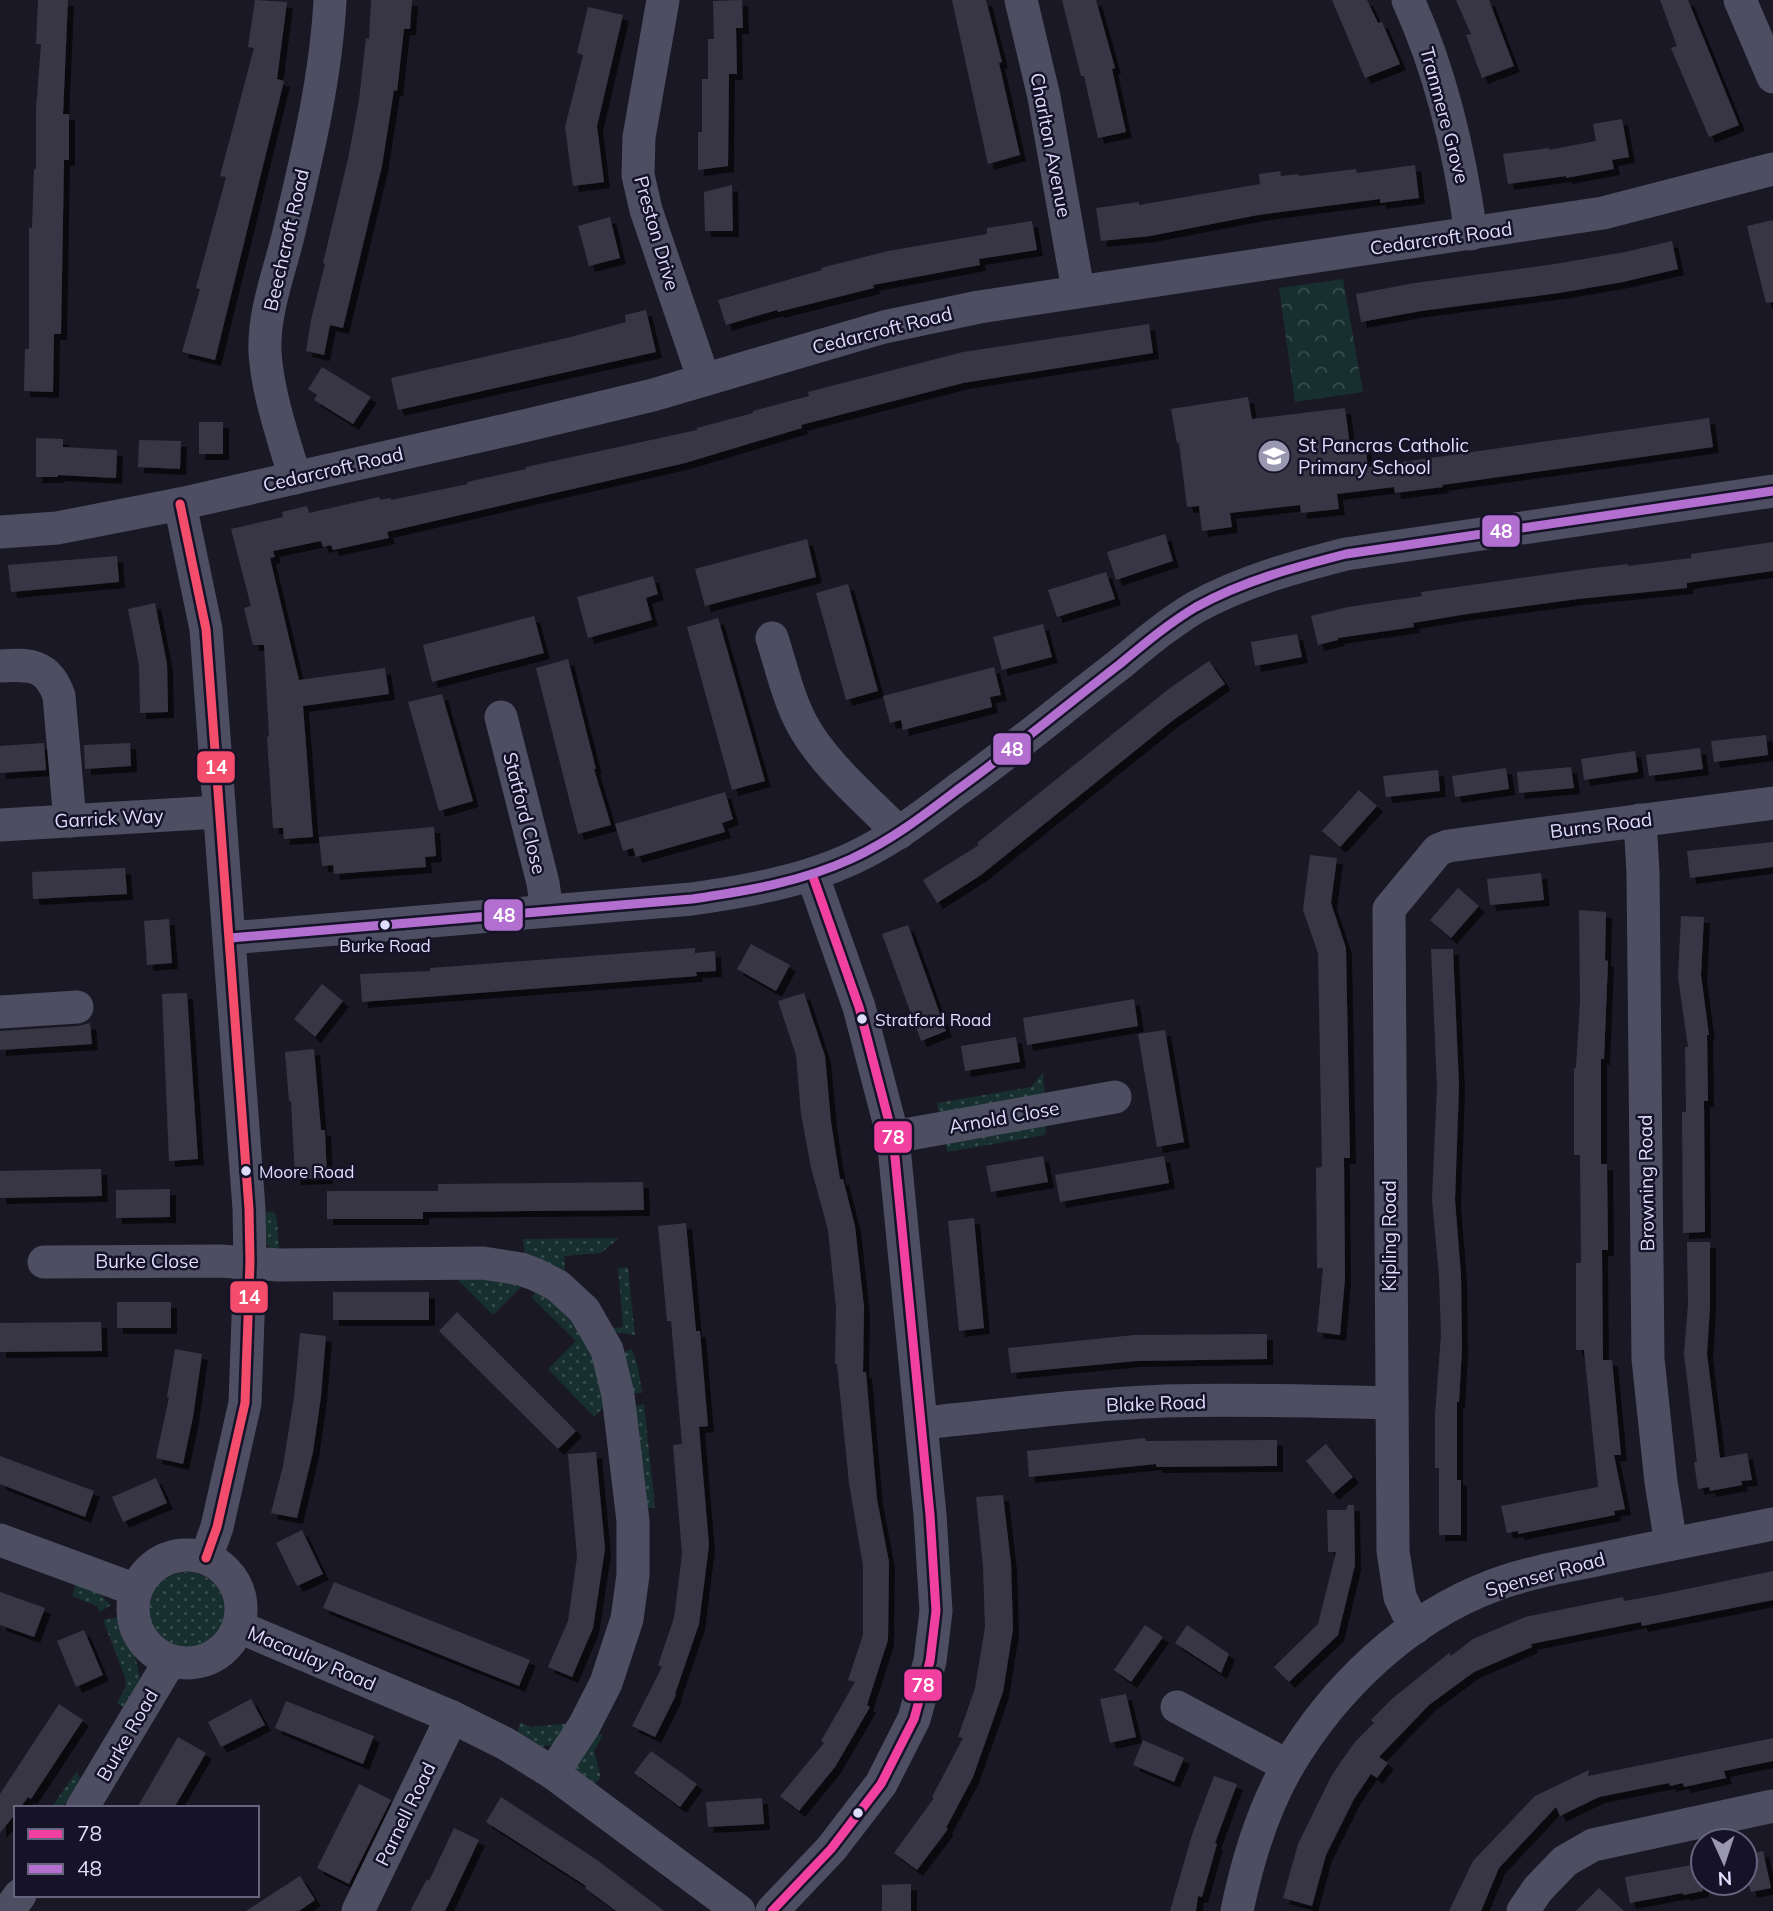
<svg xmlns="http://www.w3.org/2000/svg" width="1773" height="1911" font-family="Mulish,sans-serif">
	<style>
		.grass { fill: url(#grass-dots) }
		.forest { fill: url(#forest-crowns) }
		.building { fill: #383645; filter: url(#shadow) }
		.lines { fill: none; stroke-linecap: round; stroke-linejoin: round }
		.minor { stroke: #4e4e63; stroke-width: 33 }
		.bus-1-casing { stroke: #161329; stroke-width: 14 }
		.bus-2-casing { stroke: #161329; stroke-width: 14 }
		.bus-3-casing { stroke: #161329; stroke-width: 14 }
		.bus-1 { stroke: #f240a1; stroke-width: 9 }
		.bus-2 { stroke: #b36fd0; stroke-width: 9 }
		.bus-3 { stroke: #f44d6c; stroke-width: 9 }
		.bus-dot { fill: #dfddfd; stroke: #161329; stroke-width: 2.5 }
		.labels { text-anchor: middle; stroke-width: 5; stroke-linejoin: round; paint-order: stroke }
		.bus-label { font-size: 17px; fill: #dfddfd; stroke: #161329; text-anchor: start }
		.street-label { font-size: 19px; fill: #dfddfd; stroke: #161329 }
		.poi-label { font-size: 19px; fill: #dfddfd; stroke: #161329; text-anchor: start }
		.line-badge { stroke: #161329; stroke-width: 2.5 }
		.badge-label { font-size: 19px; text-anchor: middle; font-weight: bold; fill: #fff }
	</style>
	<defs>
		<pattern id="grass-dots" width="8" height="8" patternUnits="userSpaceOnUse" patternTransform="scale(1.75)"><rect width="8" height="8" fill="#172f2e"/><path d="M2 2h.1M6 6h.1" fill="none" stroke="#384d4d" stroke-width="1.8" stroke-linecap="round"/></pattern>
		<pattern id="forest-crowns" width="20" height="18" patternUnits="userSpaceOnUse" patternTransform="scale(1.75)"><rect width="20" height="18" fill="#172f2e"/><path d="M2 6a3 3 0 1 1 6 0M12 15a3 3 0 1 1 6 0" fill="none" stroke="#384d4d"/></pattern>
		<filter id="shadow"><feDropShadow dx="6" dy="6" stdDeviation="0" flood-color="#0009"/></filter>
	</defs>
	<rect width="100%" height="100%" fill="#1a1824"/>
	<g class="grass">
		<path d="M1043 1072 1045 1096 940 1118 937 1103 1031 1087Z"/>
		<path d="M1046 1123 1045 1135 947 1152 944 1136Z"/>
		<path d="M258 1212H274L277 1219 279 1249 270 1248 263 1240Z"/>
		<path d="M619 1238 601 1253 564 1256 566 1283 526 1262 523 1239Z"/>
		<path d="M628 1267 635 1335 608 1331 607 1329 623 1327 618 1268Z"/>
		<path d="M449 1271 521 1279V1287L493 1315Z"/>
		<path d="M541 1287 576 1314 610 1401 594 1417 548 1369 576 1341 531 1297Z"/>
		<path d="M632 1349 638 1367 642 1393H627L618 1354Z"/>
		<path d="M644 1404 655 1508H641L629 1408Z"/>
		<circle cx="187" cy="1610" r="38"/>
		<path d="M77 1581 98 1592 111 1605 100 1612 97 1606 72 1596Z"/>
		<path d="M120 1617 136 1660 140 1677 130 1711 117 1703 125 1688 126 1680 103 1620Z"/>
		<path d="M520 1722 531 1727 570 1723 553 1745 537 1747 517 1737Z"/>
		<path d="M589 1731 603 1735 594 1751 601 1777 591 1789 576 1771V1767Z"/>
		<path d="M77 1771 80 1779 62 1808H51Z"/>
	</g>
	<path class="forest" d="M1343 279 1363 392 1295 402 1279 288Z"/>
	<g class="building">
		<path d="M38 0H68L63 114H69V160H64L61 334H54L53 392 24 391 25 349H29V228H32L34 169H36V109L41 44H36Z"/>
		<path d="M255 0 287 2 277 79 284 81 215 360 182 352 200 289 196 288 226 177 220 176 254 48 248 47Z"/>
		<path d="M371 0H412L410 29H404L397 91 394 90 382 166 343 328 330 325 324 355 306 351 311 320 325 264 323 263 348 159 359 100 366 38 369 39Z"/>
		<path d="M742 0 743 28H736L737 74H729L728 166 698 170V132H702V79H708V39H714L713 1Z"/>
		<path d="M952 0H986L1002 62 999 63 1020 155 988 164Z"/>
		<path d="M1062 0H1096L1115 68 1112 69 1126 132 1098 138 1084 76H1081Z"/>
		<path d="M1332 0H1367L1378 23 1382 22 1400 64 1365 78Z"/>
		<path d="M1456 0H1489L1514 66 1482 78 1466 35 1471 34Z"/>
		<path d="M1660 0H1688L1739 125 1709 137 1671 48 1677 46Z"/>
		<path d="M588 7 623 15 597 126 604 182 573 186 565 127 583 55 577 53Z"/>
		<path d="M1622 119 1629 157 1612 160 1614 169 1566 178V176L1508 184 1503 154 1549 148V150L1596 141 1593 124Z"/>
		<path d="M1415 165 1419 198 1380 203V199L1258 215 1150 236 1101 241 1096 208 1139 202V205L1260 184 1259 174 1280 171 1281 176 1299 174V176L1356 169 1357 173Z"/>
		<path d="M732 185 733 231H705L704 192Z"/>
		<path d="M610 217 620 258 589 266 578 226Z"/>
		<path d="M1773 220V302L1766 303 1747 226Z"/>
		<path d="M1032 221 1037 250 979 259 980 265 873 285 874 288 778 312 777 310 726 325 718 300 822 270 821 268 888 251 987 234V228Z"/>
		<path d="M1672 241 1678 269 1623 282 1559 293 1421 311 1361 322 1356 294 1415 283 1555 264 1625 252Z"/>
		<path d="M646 310 656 352 398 410 391 378 571 337 626 322 625 315Z"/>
		<path d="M1149 324 1153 353 963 383 801 425 802 428 685 463 387 532 389 538 333 550 331 545 323 547 321 541 273 551 275 557 270 558 299 680 385 668 389 694 303 706 313 837 284 839 283 828H273L267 737 269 736 264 645H253L244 608 251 606 231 529 283 517 282 512 307 506 309 513 379 497 380 500 391 498V500L468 484 467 482 526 469V467L697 430V428L753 413V411L809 396 808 392 963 352Z"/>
		<path d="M322 367 371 397 353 424 314 400 317 395 308 389Z"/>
		<path d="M1248 397 1252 419 1345 408 1350 446 1365 444 1368 467 1709 418 1713 447 1442 485 1443 487 1395 493 1394 487 1337 494 1339 509 1301 513 1300 505 1230 513 1232 527 1202 531 1199 506 1187 507 1179 443H1177L1171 409Z"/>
		<rect x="199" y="422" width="24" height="32"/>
		<path d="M36 438 63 439V447L117 450 116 478 58 475V477H36Z"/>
		<path d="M139 440 181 441 180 469 138 467Z"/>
		<path d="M1165 534 1173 561 1116 580 1107 552Z"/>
		<path d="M807 539 816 577 705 606 695 569Z"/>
		<path d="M1773 542V571L1687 583V588L1578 599 1467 614 1413 623 1414 627 1338 638V640L1318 645 1311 616 1348 607 1422 596 1421 592 1593 568 1628 564V566L1691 558V554Z"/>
		<path d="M117 556 119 582 11 592 8 565Z"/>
		<path d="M1106 572 1115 599 1057 617 1048 590Z"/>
		<path d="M653 576 658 594 646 598 652 620 588 638 577 597Z"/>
		<path d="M848 584 878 691 846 700 816 593Z"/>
		<path d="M155 603 167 664 168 712 140 713 139 665 128 609Z"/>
		<path d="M534 616 544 653 432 682 423 645Z"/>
		<path d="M718 618 765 781 732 790 687 627Z"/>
		<path d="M1043 624 1052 657 1002 670 993 637Z"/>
		<path d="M1297 634 1302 657 1255 666 1251 642Z"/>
		<path d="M568 659 596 769H594L611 825 578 834 536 668Z"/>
		<path d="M1209 661 1225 684 1172 721 981 875 937 903 923 880 979 845 977 843 1170 688Z"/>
		<path d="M994 667 1001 695 990 697 992 707 903 730 901 720 890 723 883 696Z"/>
		<path d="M442 694 473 801 439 811 408 702Z"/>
		<path d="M1766 735 1768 755 1714 762 1711 741Z"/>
		<path d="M44 743 46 770 0 773V746Z"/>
		<path d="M130 743 131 766 85 769 84 745Z"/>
		<path d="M1700 748 1703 769 1649 776 1646 755Z"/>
		<path d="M1635 751 1638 772 1584 780 1581 759Z"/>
		<path d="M1571 767 1574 788 1519 793 1517 772Z"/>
		<path d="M1506 768 1509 789 1455 797 1452 776Z"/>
		<path d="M1438 770 1440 791 1386 797 1383 776Z"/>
		<path d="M1359 790 1377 806 1340 847 1322 831Z"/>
		<path d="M725 792 733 819 722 823 725 832 636 857 633 848 623 851 615 824Z"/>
		<path d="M434 827 436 856 425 857 426 867 334 874 333 865 322 866 319 837Z"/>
		<path d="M1773 842V867L1690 878 1687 851Z"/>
		<path d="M1310 855 1337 858 1331 903 1346 948 1350 1158H1344L1345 1279 1340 1335 1317 1332 1323 1268H1317L1316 1168 1322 1167 1318 953 1303 910Z"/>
		<path d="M125 868 127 894 33 899 32 872Z"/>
		<path d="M1541 873 1544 900 1490 905 1487 879Z"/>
		<path d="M1458 888 1479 906 1451 938 1430 920Z"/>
		<path d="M1579 910 1606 912 1605 960 1608 961 1604 1059H1601V1164H1607L1608 1250H1602L1603 1360H1612L1621 1455H1614L1625 1509 1614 1511 1615 1515 1518 1534V1531L1507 1533 1501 1506 1598 1487 1584 1350H1576V1263H1581L1580 1155H1574V1068H1576L1580 1001Z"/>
		<path d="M1681 916 1704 917 1701 975 1709 1035H1707L1708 1101H1704L1705 1232 1683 1233 1682 1112H1686L1685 1047H1688L1678 977Z"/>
		<path d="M169 919 172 963 147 965 144 921Z"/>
		<path d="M908 925 946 1031 921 1041 882 934Z"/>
		<path d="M751 944 790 965 776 991 737 969Z"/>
		<path d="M695 948V953L715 951 716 971 696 972 697 976 362 1002 360 974 430 971V968Z"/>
		<path d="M1431 949H1453L1459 1086 1455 1200 1461 1275 1462 1348 1459 1402H1457V1480H1461V1535H1439V1468H1435V1414L1441 1335 1439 1276 1432 1200 1437 1087Z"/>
		<path d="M322 984 343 1001 315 1037 294 1019Z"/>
		<path d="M187 993 198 1159 169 1161 162 994Z"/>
		<path d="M804 993 825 1056 831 1122 840 1179H843L855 1226 864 1307 863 1372H866L877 1499 889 1562 888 1640 867 1705 870 1707 835 1767 799 1811 780 1796 824 1743 821 1741 855 1682 848 1680 863 1635V1566L849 1483 837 1364H835L836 1308 828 1230 811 1168 801 1114 796 1055 778 1001Z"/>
		<path d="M1134 999 1138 1026 1027 1045 1023 1018Z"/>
		<path d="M90 1023 92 1044 0 1050V1031L78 1026Z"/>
		<path d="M1165 1030 1184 1142 1157 1147 1138 1034Z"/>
		<path d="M1016 1037 1020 1062 965 1071 961 1046Z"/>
		<path d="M314 1049 321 1130H325L327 1178 295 1179 291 1101H289L285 1052Z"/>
		<path d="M1043 1156 1048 1182 991 1192 986 1166Z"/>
		<path d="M1164 1156 1169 1183 1060 1202 1055 1175Z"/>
		<path d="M101 1169 102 1196 0 1198V1171Z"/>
		<path d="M643 1182 644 1210 423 1212V1219H327V1191H438V1184Z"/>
		<path d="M170 1189V1217L116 1218V1190Z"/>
		<path d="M974 1218 984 1328 959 1331 948 1221Z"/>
		<path d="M686 1223 696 1331H700L708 1426 699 1427 709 1545 699 1624 675 1694 676 1695 655 1737 632 1726 662 1667 658 1665 674 1618 682 1554 673 1445 682 1444 671 1321H667L658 1226Z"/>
		<path d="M1687 1242H1710V1307L1707 1354 1720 1458 1747 1453 1752 1480 1741 1481 1742 1485 1710 1491 1709 1487 1698 1489 1694 1462H1697L1684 1354 1688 1304Z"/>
		<rect x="333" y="1292" width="96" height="28"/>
		<rect x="117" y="1302" width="54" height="26"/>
		<path d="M457 1312 576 1431 558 1449 439 1331Z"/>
		<path d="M101 1322 102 1351 0 1352V1323Z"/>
		<path d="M300 1333 326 1336 321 1396 313 1452 297 1518 271 1513 283 1466 294 1397Z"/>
		<path d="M1267 1334V1359L1136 1361 1011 1373 1008 1348 1134 1335Z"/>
		<path d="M175 1349 202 1354 193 1417 183 1464 156 1458 169 1397H167Z"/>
		<path d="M1145 1438 1146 1441 1277 1440V1466L1156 1467V1464L1029 1477 1027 1451Z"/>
		<path d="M1326 1444 1353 1477 1333 1494 1306 1461Z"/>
		<path d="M596 1452 605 1549 593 1628 572 1677 548 1667 568 1621 577 1557 568 1454Z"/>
		<path d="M0 1456 94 1491 85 1517 0 1484Z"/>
		<path d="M156 1478 167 1503 123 1522 112 1497Z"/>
		<path d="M1003 1495 1011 1564 1013 1629 1003 1692 973 1777 946 1828 948 1829 917 1870 894 1853 934 1798 932 1797 963 1738 958 1737 975 1688 985 1627 983 1567 976 1497Z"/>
		<path d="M1348 1505H1354L1355 1565 1338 1635 1289 1682 1274 1667 1318 1624 1336 1552H1328L1327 1510H1346Z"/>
		<path d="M302 1530 323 1574 297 1586 276 1543Z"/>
		<path d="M1773 1571V1600L1642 1626 1641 1622 1531 1644 1532 1647 1474 1672 1429 1705 1379 1757 1388 1763 1377 1778 1371 1774 1354 1799 1326 1855 1312 1906 1283 1898 1298 1844 1331 1777 1340 1763 1355 1742 1374 1723 1371 1720 1393 1698 1449 1653 1451 1656 1473 1639 1525 1617 1623 1597 1624 1601 1658 1595Z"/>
		<path d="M334 1582 530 1660 519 1686 323 1608Z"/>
		<path d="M0 1592 45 1608 34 1637 0 1625Z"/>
		<path d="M1145 1625 1163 1637 1131 1682 1114 1670Z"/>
		<path d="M1187 1625 1229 1654 1221 1673 1175 1643Z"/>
		<path d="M84 1630 103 1675 76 1687 57 1641Z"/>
		<path d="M1126 1694 1136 1737 1110 1743 1100 1699Z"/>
		<path d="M251 1699 265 1725 221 1747 208 1722Z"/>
		<path d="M286 1701 374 1736 363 1764 275 1728Z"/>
		<path d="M59 1704 83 1720 31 1799 28 1797 20 1808H16V1813L0 1833V1794Z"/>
		<path d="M178 1737 206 1753 174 1808H137Z"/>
		<path d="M1773 1738V1761L1724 1771 1726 1778 1684 1787 1683 1783 1670 1786 1669 1783 1599 1797 1560 1816 1556 1807 1499 1868 1481 1911H1449L1473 1861 1535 1796 1589 1770 1588 1776Z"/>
		<path d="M1143 1740 1184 1758 1174 1782 1133 1765Z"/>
		<path d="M651 1751 697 1784 680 1807 634 1773Z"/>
		<path d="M1214 1776 1237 1784 1215 1843 1217 1844 1202 1897 1198 1896 1196 1911H1170L1192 1835Z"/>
		<path d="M359 1784 391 1800 349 1884 317 1868Z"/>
		<path d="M501 1797 597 1860 664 1911H616L585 1888 586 1886 486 1822Z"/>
		<path d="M762 1798 764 1824 708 1827 706 1802Z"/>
		<path d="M454 1828 479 1840 453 1895 445 1911H410L427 1879 429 1881Z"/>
		<path d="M1763 1851 1771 1888 1751 1892 1748 1882 1745 1883V1855Z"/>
		<path d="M1703 1863V1891L1683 1895V1893L1630 1903 1625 1877Z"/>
		<path d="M300 1876 315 1900 299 1911H246Z"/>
		<path d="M911 1884V1911H882V1885Z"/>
		<path d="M1599 1888 1624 1911H1576Z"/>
	</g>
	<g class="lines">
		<g class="minor">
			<path d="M663 0 639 137 638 175 646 210 704 380"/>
			<path d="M1021 0 1044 97 1078 290"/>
			<path d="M1408 0C1442 74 1460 153 1471 234"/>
			<path d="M1740 0 1773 77"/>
			<path d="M295 478C283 437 268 395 265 353 263 312 280 271 289 232 307 156 326 78 330 0"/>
			<path d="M180 504 206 629 249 1209 250 1262 245 1403 217 1527 206 1558"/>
			<path d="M0 532 57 528 180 504 528 425 653 395 884 327 979 307 1603 213 1773 169"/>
			<path d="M772 638C781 666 788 698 802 724 825 766 866 799 899 833"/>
			<path d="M0 666C30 664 48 664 59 696L70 821"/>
			<path d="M501 717 543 883 547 911"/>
			<path d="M1640 820 1643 873 1648 1359 1661 1482 1671 1544"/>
			<path d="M0 825 218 812"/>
			<path d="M230 938 692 899C746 891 801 882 851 859 890 841 923 816 957 790 1013 750 1065 706 1120 664 1144 644 1169 623 1196 607 1243 581 1295 567 1346 554L1773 491"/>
			<path d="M0 1012 77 1007"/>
			<path d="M893 1137 1115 1097"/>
			<path d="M44 1262 220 1261 279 1265 483 1263 521 1269 537 1275 558 1286 584 1310 607 1350 618 1395 633 1521V1575L627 1619 606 1683 584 1726 553 1773"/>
			<path d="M922 1423C1003 1415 1084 1404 1166 1401 1241 1399 1316 1401 1390 1403"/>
			<path d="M0 1540 136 1590"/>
			<circle cx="187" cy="1609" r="54"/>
			<path d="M239 1627 452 1717 506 1744 553 1773 739 1911"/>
			<path d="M1415 1628 1400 1597 1393 1551 1389 909 1438 850 1448 846 1773 803"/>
			<path d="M1177 1707 1288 1766"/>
			<path d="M82 1808 170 1661"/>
			<path d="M8 1911 20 1895"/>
			<path d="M358 1911 452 1717"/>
			<path d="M772 1911 831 1849 881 1784 914 1719 930 1661 936 1611 930 1515 893 1137 859 1007 812 874"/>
			<path d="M1237 1911C1247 1862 1263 1809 1288 1766 1334 1688 1407 1618 1492 1586 1526 1573 1561 1567 1596 1560 1655 1547 1714 1536 1773 1524"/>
			<path d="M1523 1911 1538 1889 1565 1861 1593 1845 1773 1806"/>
		</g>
		<defs>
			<path id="bus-1" d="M772 1911 831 1849 881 1784 914 1719 930 1661 936 1611 930 1515 893 1137 859 1007 812 874"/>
			<path id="bus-2" d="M230 938 692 899C746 891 801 882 851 859 890 841 923 816 957 790 1013 750 1065 706 1120 664 1144 644 1169 623 1196 607 1243 581 1295 567 1346 554L1773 491"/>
			<path id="bus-3" d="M180 504 206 629 249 1209 250 1262 245 1403 217 1527 206 1558"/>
		</defs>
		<use href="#bus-1" class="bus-1-casing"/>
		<use href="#bus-2" class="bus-2-casing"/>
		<use href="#bus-3" class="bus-3-casing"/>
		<use href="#bus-1" class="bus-1"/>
		<use href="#bus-2" class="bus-2"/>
		<use href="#bus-3" class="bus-3"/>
	</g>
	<defs>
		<symbol id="school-disc" viewBox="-11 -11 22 22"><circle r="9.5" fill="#9a98b1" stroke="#161329"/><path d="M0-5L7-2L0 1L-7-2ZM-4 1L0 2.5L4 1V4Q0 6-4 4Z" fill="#fff"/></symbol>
	</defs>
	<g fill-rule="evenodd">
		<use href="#school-disc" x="1255" y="437" width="38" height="38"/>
	</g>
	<g class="bus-dot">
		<circle cx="385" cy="925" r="6"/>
		<circle cx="862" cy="1019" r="6"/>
		<circle cx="246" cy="1171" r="6"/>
		<circle cx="858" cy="1813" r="6"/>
	</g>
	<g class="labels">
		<g class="bus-label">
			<text x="385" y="952" text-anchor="middle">Burke Road</text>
			<text x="875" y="1026">Stratford Road</text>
			<text x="259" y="1178">Moore Road</text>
		</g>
		<g class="street-label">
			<text transform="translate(1445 115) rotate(75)" y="7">Tranmere Grove</text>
			<text transform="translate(1051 145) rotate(79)" y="7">Charlton Avenue</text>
			<text transform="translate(657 233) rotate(74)" y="7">Preston Drive</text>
			<text transform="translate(1441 238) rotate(-8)" y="7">Cedarcroft Road</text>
			<text transform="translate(286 240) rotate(-77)" y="7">Beechcroft Road</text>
			<text transform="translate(882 330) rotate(-14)" y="7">Cedarcroft Road</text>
			<text transform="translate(333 469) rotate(-13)" y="7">Cedarcroft Road</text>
			<text transform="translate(525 813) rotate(76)" y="7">Statford Close</text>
			<text transform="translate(109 818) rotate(-3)" y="7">Garrick Way</text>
			<text transform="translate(1601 825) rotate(-7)" y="7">Burns Road</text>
			<text transform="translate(1004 1117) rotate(-10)" y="7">Arnold Close</text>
			<text transform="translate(1646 1183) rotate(-91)" y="7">Browning Road</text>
			<text transform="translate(1389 1236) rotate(-90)" y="7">Kipling Road</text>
			<text x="147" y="1268">Burke Close</text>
			<text transform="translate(1156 1403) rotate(-2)" y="7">Blake Road</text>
			<text transform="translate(1545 1574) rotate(-15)" y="7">Spenser Road</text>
			<text transform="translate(312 1658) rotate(23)" y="7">Macaulay Road</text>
			<text transform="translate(127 1735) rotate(-60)" y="7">Burke Road</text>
			<text transform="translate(405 1814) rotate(-64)" y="7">Parnell Road</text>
		</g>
		<g class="poi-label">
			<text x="1298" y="452">St Pancras Catholic<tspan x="1298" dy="22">Primary School</tspan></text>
		</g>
	</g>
	<g class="line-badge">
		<rect x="1481" y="514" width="40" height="34" rx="7" fill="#b36fd0"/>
		<rect x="992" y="732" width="40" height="34" rx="7" fill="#b36fd0"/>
		<rect x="196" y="750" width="40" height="34" rx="7" fill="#f44d6c"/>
		<rect x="483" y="898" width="41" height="34" rx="7" fill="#b36fd0"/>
		<rect x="873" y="1120" width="40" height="34" rx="7" fill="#f240a1"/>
		<rect x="229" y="1280" width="40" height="34" rx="7" fill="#f44d6c"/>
		<rect x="903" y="1668" width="40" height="34" rx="7" fill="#f240a1"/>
	</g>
	<g class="badge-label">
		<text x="1501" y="538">48</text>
		<text x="1012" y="756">48</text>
		<text x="216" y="774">14</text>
		<text x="504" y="922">48</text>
		<text x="893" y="1144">78</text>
		<text x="249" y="1304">14</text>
		<text x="923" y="1692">78</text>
	</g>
	<rect x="14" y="1806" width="245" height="91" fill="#161329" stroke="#66647e" stroke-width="2"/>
	<rect x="28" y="1829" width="35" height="10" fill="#f240a1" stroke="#66647e" stroke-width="2"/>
	<text x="77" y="1841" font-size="21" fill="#dfddfd">78</text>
	<rect x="28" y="1864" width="35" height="10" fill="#b36fd0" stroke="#66647e" stroke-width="2"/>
	<text x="77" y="1876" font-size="21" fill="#dfddfd">48</text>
	<g transform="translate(1724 1862) rotate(177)"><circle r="33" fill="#161329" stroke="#66647e" stroke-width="2"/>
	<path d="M0-5L12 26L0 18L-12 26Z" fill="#9a98b1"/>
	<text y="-10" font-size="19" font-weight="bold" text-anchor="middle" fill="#dfddfd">N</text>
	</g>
</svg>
